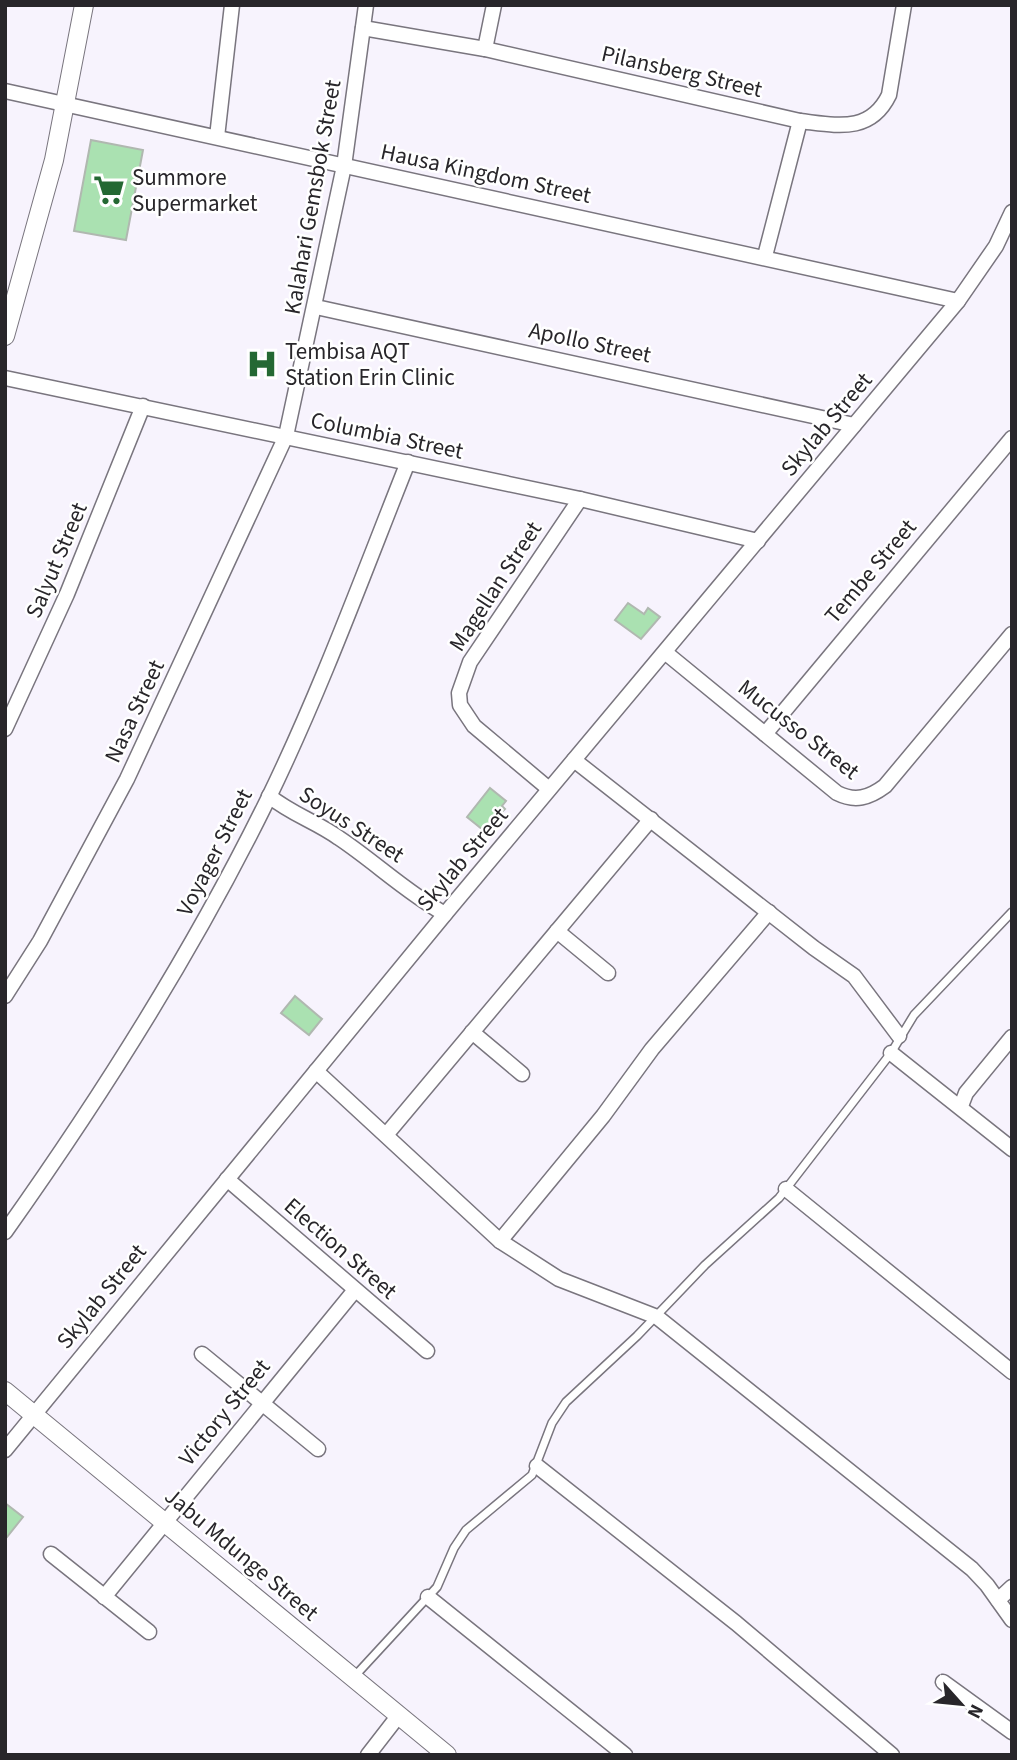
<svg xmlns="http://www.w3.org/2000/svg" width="1017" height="1760" font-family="'Source Sans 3',sans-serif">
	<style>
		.building { fill: #aae1b1; stroke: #b0b8b0; stroke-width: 2 }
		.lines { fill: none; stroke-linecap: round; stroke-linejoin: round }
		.service-casing { stroke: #79757e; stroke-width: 10 }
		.minor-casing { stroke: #79757e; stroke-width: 17 }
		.tertiary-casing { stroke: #79757e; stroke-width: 20 }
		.service { stroke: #fff; stroke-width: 7 }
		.minor { stroke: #fff; stroke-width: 14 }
		.tertiary { stroke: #fff; stroke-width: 18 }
		.labels { text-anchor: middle; stroke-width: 5; stroke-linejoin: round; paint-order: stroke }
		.street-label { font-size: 23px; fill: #28262a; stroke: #fff }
		.poi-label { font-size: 23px; fill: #28262a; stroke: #fff; text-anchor: start }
	</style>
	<rect width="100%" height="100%" fill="#f7f3fd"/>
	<g class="building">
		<path d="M91 140 143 150 126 240 74 231Z"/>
		<path d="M628 603 644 614 648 608 660 617 641 639 615 620Z"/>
		<path d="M490 788 506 801 502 806 505 809 483 830 467 817Z"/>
		<path d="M295 996 322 1019 309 1035 281 1013Z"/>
		<path d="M5 1503 23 1517 7 1537 5 1536Z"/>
	</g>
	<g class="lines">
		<defs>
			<path id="service" d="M353 1678 437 1587 454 1548 466 1530 532 1475 552 1423 566 1402 637 1336 705 1265 779 1198 891 1053 914 1015 1012 912"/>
			<g id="minor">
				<path d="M363 28 485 49 800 121C836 125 870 134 889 95L904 5"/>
				<path d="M485 49 494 5"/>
				<path d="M5 91 958 301"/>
				<path d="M217 137 232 5"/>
				<path d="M765 256 800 121"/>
				<path d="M316 307 854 425"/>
				<path d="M5 378 580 499 758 541"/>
				<path d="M666 653 837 793C855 802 869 798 885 786L1012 634"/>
				<path d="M5 729 67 594 143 406"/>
				<path d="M765 734 1012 438"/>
				<path d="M574 760 814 948 854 976 899 1036"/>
				<path d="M549 789 474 726 460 705 459 693 470 662 580 499"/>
				<path d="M269 796C293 815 315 821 339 838 375 862 407 893 445 914"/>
				<path d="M557 931 608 973"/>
				<path d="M5 996 40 941 127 779 286 436 344 166 366 5"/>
				<path d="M472 1032 522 1074"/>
				<path d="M891 1053 1012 1149"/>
				<path d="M316 1071 500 1241 559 1279 657 1317 972 1569 987 1585 1012 1620"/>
				<path d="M961 1106 966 1093 1012 1037"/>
				<path d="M386 1135 651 819"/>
				<path d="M227 1179 427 1351"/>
				<path d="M786 1189 1012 1372"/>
				<path d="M5 1232C103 1094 193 952 268 799 321 690 363 575 408 462"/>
				<path d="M500 1241 603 1116 652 1049 769 912"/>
				<path d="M202 1354 318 1449"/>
				<path d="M5 1450 445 914 958 301 996 246 1012 212"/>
				<path d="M537 1466 736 1623 892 1755"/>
				<path d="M51 1554 149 1632"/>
				<path d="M104 1597 355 1290"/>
				<path d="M428 1597 625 1755"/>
				<path d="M998 1600 1012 1587"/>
				<path d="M943 1682 1012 1732"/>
				<path d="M368 1755 399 1715"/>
			</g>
			<g id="tertiary">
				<path d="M5 336 54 160 84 5"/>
				<path d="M5 1391 447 1755"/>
			</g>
		</defs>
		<use href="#service" class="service-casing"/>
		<use href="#minor" class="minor-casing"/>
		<use href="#tertiary" class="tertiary-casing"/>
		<use href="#service" class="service"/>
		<use href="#minor" class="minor"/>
		<use href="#tertiary" class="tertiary"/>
	</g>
	<defs>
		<symbol id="supermarket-bare" viewBox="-9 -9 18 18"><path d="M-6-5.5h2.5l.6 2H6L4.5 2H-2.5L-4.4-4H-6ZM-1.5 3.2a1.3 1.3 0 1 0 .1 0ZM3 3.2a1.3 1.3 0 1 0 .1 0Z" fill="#246833" stroke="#fff" stroke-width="2.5" paint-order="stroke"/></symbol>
		<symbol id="hospital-bare" viewBox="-9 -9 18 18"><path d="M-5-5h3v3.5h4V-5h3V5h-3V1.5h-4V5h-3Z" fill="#246833" stroke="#fff" stroke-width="2.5" paint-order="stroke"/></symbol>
	</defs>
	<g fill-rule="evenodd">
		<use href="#supermarket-bare" x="87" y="168" width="44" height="44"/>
		<use href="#hospital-bare" x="240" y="342" width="44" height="44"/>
	</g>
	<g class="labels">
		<g class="street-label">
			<text transform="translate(682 71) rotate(13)" y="8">Pilansberg Street</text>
			<text transform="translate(486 173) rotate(12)" y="8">Hausa Kingdom Street</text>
			<text transform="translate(312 197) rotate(-80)" y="8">Kalahari Gemsbok Street</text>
			<text transform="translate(590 342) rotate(12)" y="8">Apollo Street</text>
			<text transform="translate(826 424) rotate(-50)" y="8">Skylab Street</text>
			<text transform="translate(387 435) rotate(12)" y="8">Columbia Street</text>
			<text transform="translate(56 560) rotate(-67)" y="8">Salyut Street</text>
			<text transform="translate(870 571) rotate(-50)" y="8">Tembe Street</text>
			<text transform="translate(495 586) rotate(-57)" y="8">Magellan Street</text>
			<text transform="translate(134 711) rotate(-65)" y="8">Nasa Street</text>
			<text transform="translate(799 729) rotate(38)" y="8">Mucusso Street</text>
			<text transform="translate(352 824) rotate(33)" y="8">Soyus Street</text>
			<text transform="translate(214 852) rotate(-63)" y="8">Voyager Street</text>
			<text transform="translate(462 859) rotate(-50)" y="8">Skylab Street</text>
			<text transform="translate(341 1248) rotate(41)" y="8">Election Street</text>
			<text transform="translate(101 1296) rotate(-51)" y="8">Skylab Street</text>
			<text transform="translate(224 1412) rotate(-51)" y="8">Victory Street</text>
			<text transform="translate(242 1554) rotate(40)" y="8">Jabu Mdunge Street</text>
		</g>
		<g class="poi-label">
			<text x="132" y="185">Summore<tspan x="132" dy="26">Supermarket</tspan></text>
			<text x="285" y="359">Tembisa AQT<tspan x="285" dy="26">Station Erin Clinic</tspan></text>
		</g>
	</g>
	<rect width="1017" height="1760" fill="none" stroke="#28262a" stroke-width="14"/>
	<g transform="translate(961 1704) rotate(117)" stroke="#ffffff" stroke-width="5" paint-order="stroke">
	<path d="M0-5L12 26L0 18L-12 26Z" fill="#28262a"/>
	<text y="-10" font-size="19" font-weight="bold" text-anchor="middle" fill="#28262a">N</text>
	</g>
</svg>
